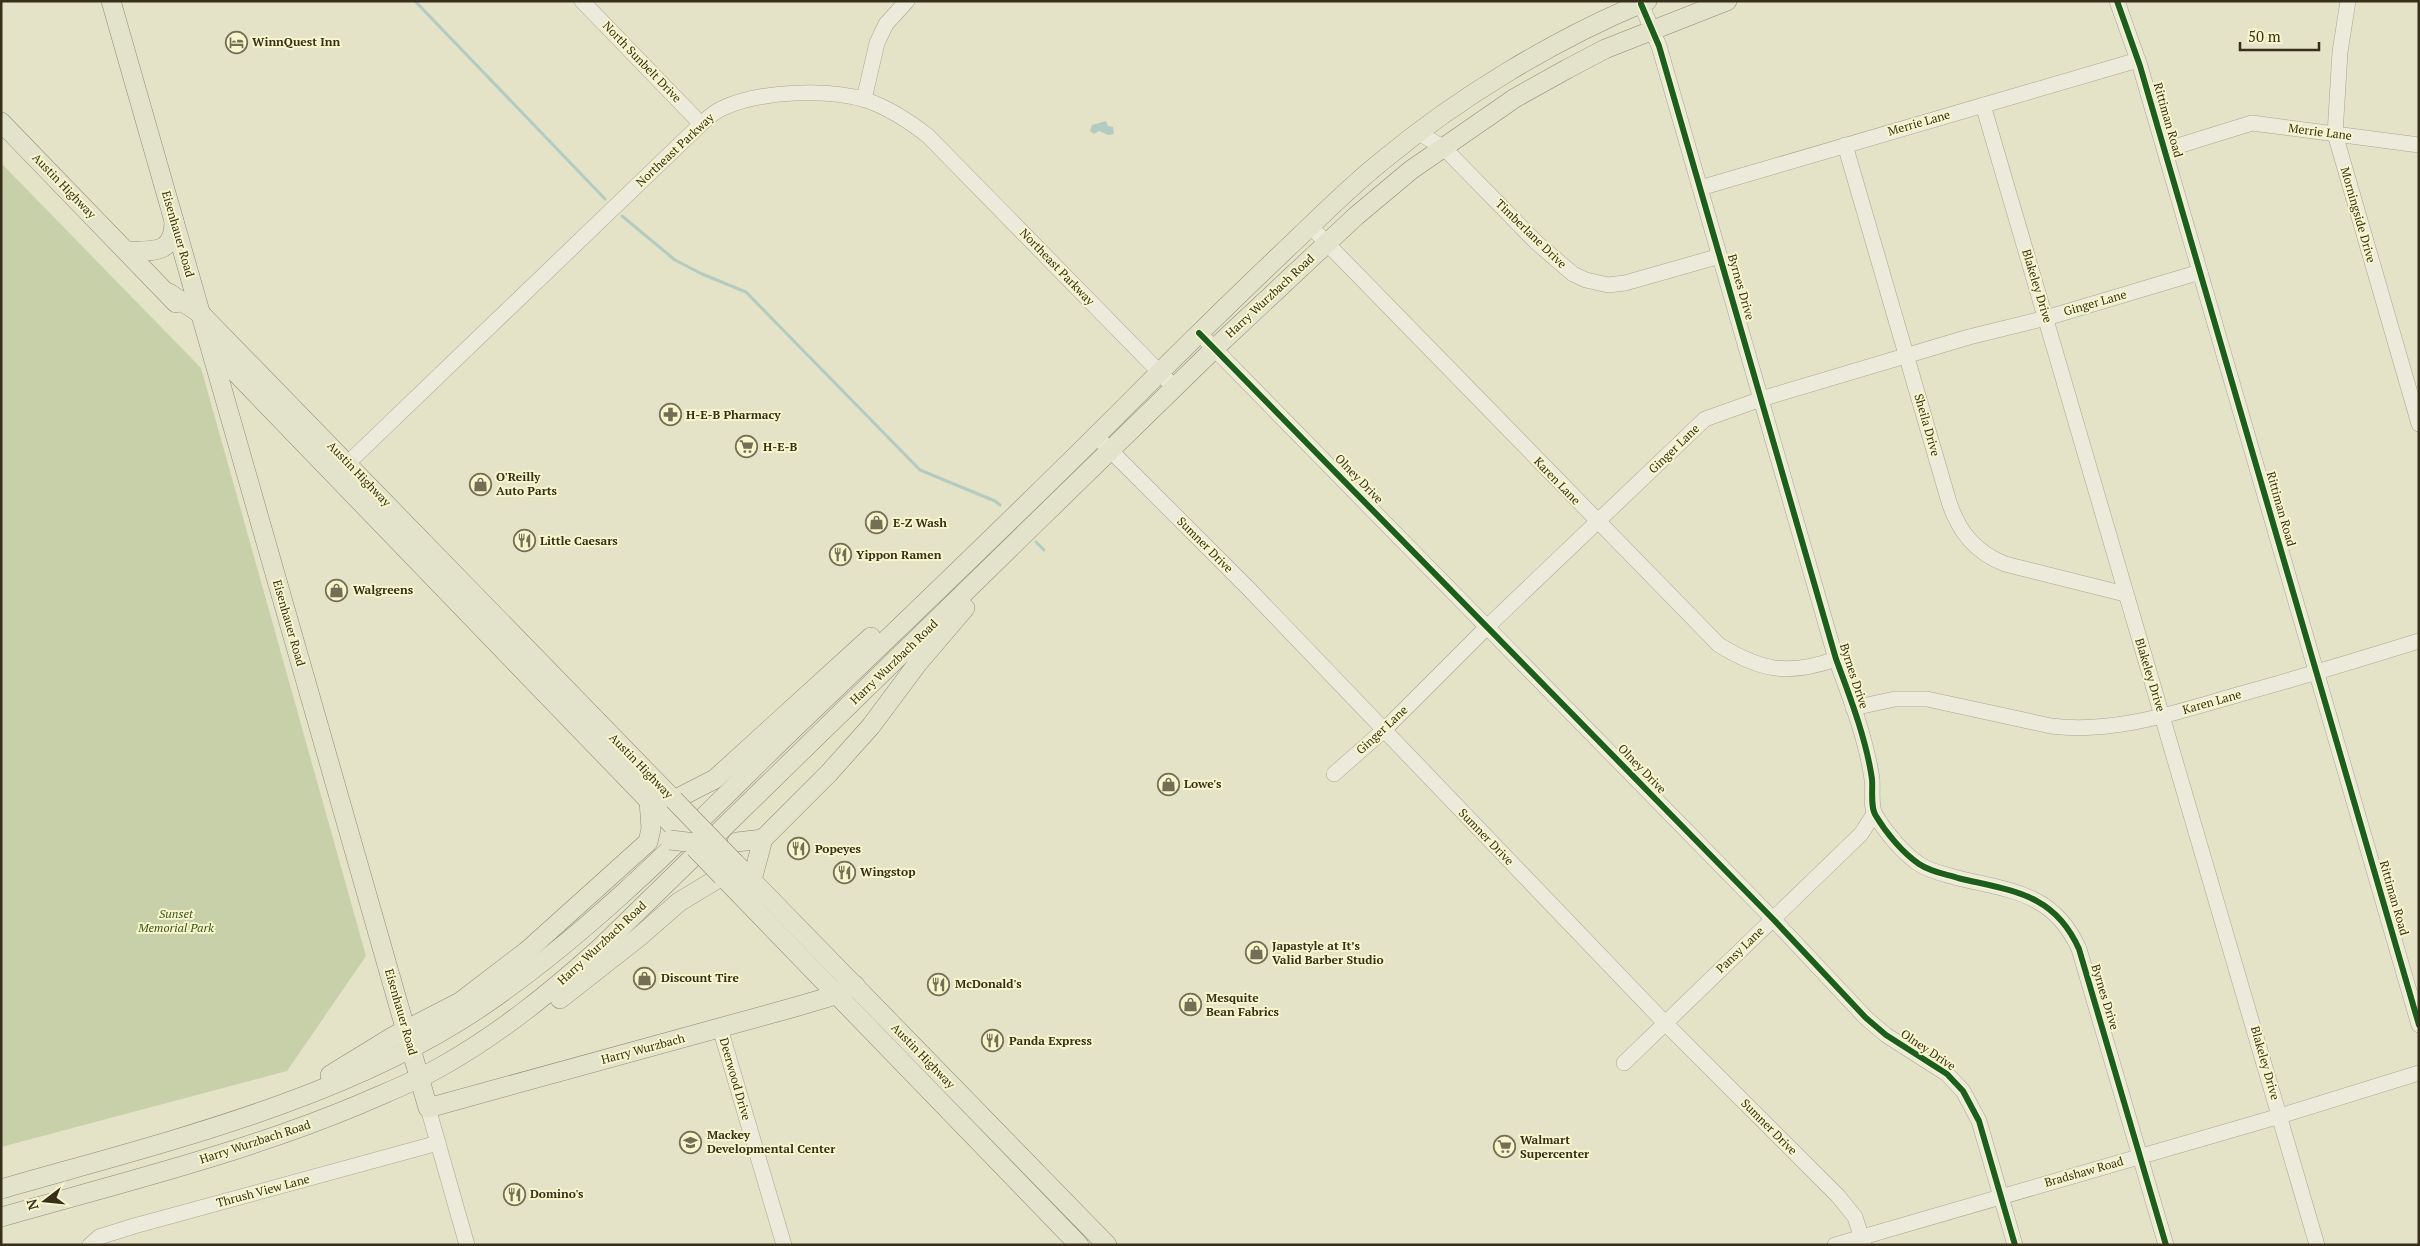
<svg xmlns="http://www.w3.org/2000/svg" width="2420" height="1246" font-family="'PT Serif',serif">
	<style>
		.cemetery { fill: #c7d0a8 }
		.water { fill: #b4cbc1 }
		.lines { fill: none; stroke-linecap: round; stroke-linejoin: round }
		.stream { stroke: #b4cbc1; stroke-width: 3 }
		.minor-casing { stroke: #a9a591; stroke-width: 16 }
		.major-casing { stroke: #8e8a78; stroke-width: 20 }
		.minor { stroke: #eceada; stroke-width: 15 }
		.major { stroke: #e3e2ca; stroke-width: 19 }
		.major-bridge-casing { stroke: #8e8a78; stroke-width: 20; stroke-linecap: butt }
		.major-bridge { stroke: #e3e2ca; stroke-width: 19 }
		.cycleway-casing { stroke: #f7f5cb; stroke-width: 9 }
		.cycleway { stroke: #1b5e20; stroke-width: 6 }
		.labels { text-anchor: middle; stroke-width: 4; stroke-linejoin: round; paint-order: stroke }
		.poi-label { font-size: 12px; font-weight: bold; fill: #372f1a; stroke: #f7f5cb; text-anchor: start }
		.street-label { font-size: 12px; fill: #372f1a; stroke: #f7f5cb }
		.park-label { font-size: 12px; font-style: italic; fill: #3b541f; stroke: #f7f5cb }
	</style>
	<rect width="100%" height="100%" fill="#e4e2c7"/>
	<path class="cemetery" d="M1 163 201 368 366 956 287 1071 1 1147Z"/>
	<path class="water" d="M1106 121 1108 126 1113 127 1114 134 1108 135 1099 131 1094 134 1090 131 1092 125Z"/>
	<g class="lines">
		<g class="stream">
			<path d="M415 1 605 199"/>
			<path d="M622 216 675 260 702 274 746 292 920 470 995 501 1000 505"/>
			<path d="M1036 542 1044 550"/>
		</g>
		<defs>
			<g id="minor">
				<path d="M582 1 701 124"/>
				<path d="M2117 1 2140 66 2419 1025"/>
				<path d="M2348 1 2340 52 2335 134 2419 424"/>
				<path d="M1641 4 1659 46 1836 659C1850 697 1866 738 1872 779 1873 789 1870 808 1876 816 1886 833 1903 853 1919 864 1931 872 1945 874 1958 878 2012 891 2054 893 2079 949L2166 1245"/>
				<path d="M864 99 877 43 886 24 907 1"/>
				<path d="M1983 105 2317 1245"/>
				<path d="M1419 133 1444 148 1537 243 1573 274 1586 280 1608 285 1625 283 1720 256"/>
				<path d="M1845 145 1949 502C1959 532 1975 552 2005 564L2125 594"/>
				<path d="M2165 150 2252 123 2419 145"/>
				<path d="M1700 188 2138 60"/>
				<path d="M1310 226 1719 645C1762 671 1788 676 1836 659"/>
				<path d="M1199 333 1773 919 1866 1018 1886 1035 1947 1074 1963 1091 1979 1121 2015 1245"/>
				<path d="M1103 443 1248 588 1665 1023 1838 1196 1855 1217 1864 1245"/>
				<path d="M348 463 701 124C708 118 715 111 723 108 760 91 827 88 866 100 889 108 909 121 928 136L1174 387"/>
				<path d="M1853 708 1895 699H1927L2051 726C2115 734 2177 712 2237 695 2298 678 2358 660 2419 641"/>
				<path d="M1334 774 1384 730 1487 627 1705 419 1761 399 1969 337 2046 318 2200 272"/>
				<path d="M720 1028 784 1245"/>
				<path d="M1624 1063 1861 834 1874 814"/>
				<path d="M428 1108 467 1245"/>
				<path d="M90 1245 99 1237 134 1226 438 1143"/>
				<path d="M1835 1245 2280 1116 2419 1073"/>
			</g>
			<g id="major">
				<path d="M111 1 428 1108 795 1007 836 995 855 985"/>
				<path d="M1 122 176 303"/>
				<path d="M128 251C154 251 174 254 174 221"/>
				<path d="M169 293 201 314 674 800 715 779 871 637"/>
				<path d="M212 348 680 833"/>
				<path d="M737 842 763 839"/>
				<path d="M735 863 1107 1245"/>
				<path d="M752 880 763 839 829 773 871 726 918 663 965 608"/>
				<path d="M560 999 639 937 679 902 722 876 1079 1245"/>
				<path d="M330 1075 392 1037 460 1002 528 950 648 842 651 829 649 800"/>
				<path d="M1 1189C161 1143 345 1100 484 1005 595 929 689 831 785 737 905 622 1025 508 1142 390 1193 339 1245 288 1298 238 1325 212 1352 185 1382 161 1459 97 1555 39 1647 1"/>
				<path d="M1 1217C121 1183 243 1153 358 1105 387 1092 417 1081 444 1065 502 1032 552 991 601 947L1215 348 1356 216 1411 170 1515 98 1567 69 1605 49 1727 1"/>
			</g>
		</defs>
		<use href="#minor" class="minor-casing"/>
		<use href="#major" class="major-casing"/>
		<use href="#minor" class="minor"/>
		<use href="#major" class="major"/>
		<defs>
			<g id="major-bridge">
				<path d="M674 800 735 863"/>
				<path d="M670 840 696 843 723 857"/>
				<path d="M695 848 722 876"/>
			</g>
		</defs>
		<use href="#major-bridge" class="major-bridge-casing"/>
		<use href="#major-bridge" class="major-bridge"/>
		<defs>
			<g id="cycleway">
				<path d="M2117 1 2140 66 2419 1025"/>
				<path d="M1641 4 1659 46 1836 659C1850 697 1866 738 1872 779 1873 789 1870 808 1876 816 1886 833 1903 853 1919 864 1931 872 1945 874 1958 878 2012 891 2054 893 2079 949L2166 1245"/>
				<path d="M1199 333 1773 919 1866 1018 1886 1035 1947 1074 1963 1091 1979 1121 2015 1245"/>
			</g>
		</defs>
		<use href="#cycleway" class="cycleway-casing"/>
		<use href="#cycleway" class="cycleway"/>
	</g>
	<defs>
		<symbol id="hotel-ring" viewBox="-11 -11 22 22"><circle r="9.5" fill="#f7f5cb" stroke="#746e57" stroke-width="1.5"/><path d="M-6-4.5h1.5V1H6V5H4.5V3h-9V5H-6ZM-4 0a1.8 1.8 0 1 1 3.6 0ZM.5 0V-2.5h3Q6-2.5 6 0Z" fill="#746e57"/></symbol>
		<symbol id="pharmacy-ring" viewBox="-11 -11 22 22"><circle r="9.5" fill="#f7f5cb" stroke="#746e57" stroke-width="1.5"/><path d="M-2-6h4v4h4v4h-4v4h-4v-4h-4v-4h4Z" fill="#746e57"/></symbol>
		<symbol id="supermarket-ring" viewBox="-11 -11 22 22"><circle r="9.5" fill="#f7f5cb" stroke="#746e57" stroke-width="1.5"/><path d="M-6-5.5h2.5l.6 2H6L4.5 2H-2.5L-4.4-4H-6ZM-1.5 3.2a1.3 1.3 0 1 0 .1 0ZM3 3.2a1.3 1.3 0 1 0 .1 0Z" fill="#746e57"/></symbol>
		<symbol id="shop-ring" viewBox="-11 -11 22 22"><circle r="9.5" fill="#f7f5cb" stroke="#746e57" stroke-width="1.5"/><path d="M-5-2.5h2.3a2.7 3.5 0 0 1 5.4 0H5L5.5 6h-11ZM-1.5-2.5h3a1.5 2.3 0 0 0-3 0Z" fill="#746e57"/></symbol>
		<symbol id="restaurant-ring" viewBox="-11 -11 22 22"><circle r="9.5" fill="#f7f5cb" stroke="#746e57" stroke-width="1.5"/><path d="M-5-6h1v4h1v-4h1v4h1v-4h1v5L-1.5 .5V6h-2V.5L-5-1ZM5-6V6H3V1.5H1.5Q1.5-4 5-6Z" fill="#746e57"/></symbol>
		<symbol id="school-ring" viewBox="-11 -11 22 22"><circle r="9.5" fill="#f7f5cb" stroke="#746e57" stroke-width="1.5"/><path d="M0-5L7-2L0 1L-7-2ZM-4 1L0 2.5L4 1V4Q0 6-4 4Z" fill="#746e57"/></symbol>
	</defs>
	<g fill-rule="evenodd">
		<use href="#hotel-ring" x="224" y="30" width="25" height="25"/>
		<use href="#pharmacy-ring" x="658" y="402" width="25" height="25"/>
		<use href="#supermarket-ring" x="734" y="434" width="25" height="25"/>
		<use href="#shop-ring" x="468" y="472" width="25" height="25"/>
		<use href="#shop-ring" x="864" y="510" width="25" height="25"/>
		<use href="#restaurant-ring" x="512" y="528" width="25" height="25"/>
		<use href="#restaurant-ring" x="828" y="542" width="25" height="25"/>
		<use href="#shop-ring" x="324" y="578" width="25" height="25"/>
		<use href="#shop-ring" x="1156" y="772" width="25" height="25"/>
		<use href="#restaurant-ring" x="786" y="836" width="25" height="25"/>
		<use href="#restaurant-ring" x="832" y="860" width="25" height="25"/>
		<use href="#shop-ring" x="1244" y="940" width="25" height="25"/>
		<use href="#shop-ring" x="632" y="966" width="25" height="25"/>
		<use href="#restaurant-ring" x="926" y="972" width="25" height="25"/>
		<use href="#shop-ring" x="1178" y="992" width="25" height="25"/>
		<use href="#restaurant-ring" x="980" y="1028" width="25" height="25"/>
		<use href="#school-ring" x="678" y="1130" width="25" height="25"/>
		<use href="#supermarket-ring" x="1492" y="1134" width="25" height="25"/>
		<use href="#restaurant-ring" x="502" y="1182" width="25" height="25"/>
	</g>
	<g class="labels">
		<g class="poi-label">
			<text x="252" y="46">WinnQuest Inn</text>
			<text x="686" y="419">H-E-B Pharmacy</text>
			<text x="763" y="451">H-E-B</text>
			<text x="496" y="481">O'Reilly<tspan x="496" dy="14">Auto Parts</tspan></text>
			<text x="893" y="527">E-Z Wash</text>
			<text x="540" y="545">Little Caesars</text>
			<text x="856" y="559">Yippon Ramen</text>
			<text x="353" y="594">Walgreens</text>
			<text x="1184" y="788">Lowe's</text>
			<text x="815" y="853">Popeyes</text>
			<text x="860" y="876">Wingstop</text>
			<text x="1272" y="950">Japastyle at It’s<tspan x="1272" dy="14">Valid Barber Studio</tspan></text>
			<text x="661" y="982">Discount Tire</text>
			<text x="955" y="988">McDonald's</text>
			<text x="1206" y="1002">Mesquite<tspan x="1206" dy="14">Bean Fabrics</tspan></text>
			<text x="1009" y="1045">Panda Express</text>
			<text x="707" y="1139">Mackey<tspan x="707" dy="14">Developmental Center</tspan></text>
			<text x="1520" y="1144">Walmart<tspan x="1520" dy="14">Supercenter</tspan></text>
			<text x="530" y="1198">Domino's</text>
		</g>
		<g class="street-label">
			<text transform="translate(642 62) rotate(46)" y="4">North Sunbelt Drive</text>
			<text transform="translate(2168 120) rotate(74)" y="4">Rittiman Road</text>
			<text transform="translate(1919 123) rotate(-16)" y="4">Merrie Lane</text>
			<text transform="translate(2320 132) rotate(7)" y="4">Merrie Lane</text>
			<text transform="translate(675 150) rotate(-43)" y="4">Northeast Parkway</text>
			<text transform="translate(64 186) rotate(46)" y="4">Austin Highway</text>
			<text transform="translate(2358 215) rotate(74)" y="4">Morningside Drive</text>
			<text transform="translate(178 234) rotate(74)" y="4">Eisenhauer Road</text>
			<text transform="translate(1531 234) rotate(44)" y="4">Timberlane Drive</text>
			<text transform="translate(1057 267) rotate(46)" y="4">Northeast Parkway</text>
			<text transform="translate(2037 286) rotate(73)" y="4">Blakeley Drive</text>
			<text transform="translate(1741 287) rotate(74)" y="4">Byrnes Drive</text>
			<text transform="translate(1270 296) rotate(-43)" y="4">Harry Wurzbach Road</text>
			<text transform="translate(2095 303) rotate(-16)" y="4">Ginger Lane</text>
			<text transform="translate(1927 425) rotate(74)" y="4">Sheila Drive</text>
			<text transform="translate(1674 449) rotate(-44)" y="4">Ginger Lane</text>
			<text transform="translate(359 474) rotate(46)" y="4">Austin Highway</text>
			<text transform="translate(1359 479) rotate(46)" y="4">Olney Drive</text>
			<text transform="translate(1557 481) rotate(46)" y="4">Karen Lane</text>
			<text transform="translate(2281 509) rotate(74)" y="4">Rittiman Road</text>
			<text transform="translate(1205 545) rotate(45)" y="4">Sumner Drive</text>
			<text transform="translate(289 623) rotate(74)" y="4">Eisenhauer Road</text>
			<text transform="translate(894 662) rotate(-44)" y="4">Harry Wurzbach Road</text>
			<text transform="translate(2150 675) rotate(73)" y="4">Blakeley Drive</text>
			<text transform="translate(1854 676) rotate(72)" y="4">Byrnes Drive</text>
			<text transform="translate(2212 702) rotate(-16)" y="4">Karen Lane</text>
			<text transform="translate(1382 730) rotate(-43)" y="4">Ginger Lane</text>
			<text transform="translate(641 766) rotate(46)" y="4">Austin Highway</text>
			<text transform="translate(1642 769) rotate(46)" y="4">Olney Drive</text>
			<text transform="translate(1486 837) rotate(46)" y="4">Sumner Drive</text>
			<text transform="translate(2394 898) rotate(74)" y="4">Rittiman Road</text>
			<text transform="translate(602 943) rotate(-43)" y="4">Harry Wurzbach Road</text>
			<text transform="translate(1740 950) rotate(-44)" y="4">Pansy Lane</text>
			<text transform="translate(2105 997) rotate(73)" y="4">Byrnes Drive</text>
			<text transform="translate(401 1012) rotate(74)" y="4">Eisenhauer Road</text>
			<text transform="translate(643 1049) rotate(-15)" y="4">Harry Wurzbach</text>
			<text transform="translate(1928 1050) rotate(34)" y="4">Olney Drive</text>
			<text transform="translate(923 1056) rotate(46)" y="4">Austin Highway</text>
			<text transform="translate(2265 1063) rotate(74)" y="4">Blakeley Drive</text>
			<text transform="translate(735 1079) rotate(74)" y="4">Deerwood Drive</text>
			<text transform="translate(1769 1127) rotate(45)" y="4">Sumner Drive</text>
			<text transform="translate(255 1142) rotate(-18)" y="4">Harry Wurzbach Road</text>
			<text transform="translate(2084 1172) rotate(-16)" y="4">Bradshaw Road</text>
			<text transform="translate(263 1191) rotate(-15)" y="4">Thrush View Lane</text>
		</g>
		<g class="park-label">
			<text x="176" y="918">Sunset<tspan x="176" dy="14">Memorial Park</tspan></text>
		</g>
	</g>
	<rect width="2420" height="1246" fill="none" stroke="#372f1a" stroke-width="5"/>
	<g transform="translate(45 1201) rotate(254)" stroke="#f7f5cb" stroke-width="4" paint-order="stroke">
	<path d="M0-4L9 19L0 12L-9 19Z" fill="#372f1a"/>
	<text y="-8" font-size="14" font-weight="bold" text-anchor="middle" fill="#372f1a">N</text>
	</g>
	<path d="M2240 42v8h79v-8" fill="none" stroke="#372f1a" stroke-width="2.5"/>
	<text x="2248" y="42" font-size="15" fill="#372f1a" stroke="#f7f5cb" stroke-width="4" paint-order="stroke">50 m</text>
</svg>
